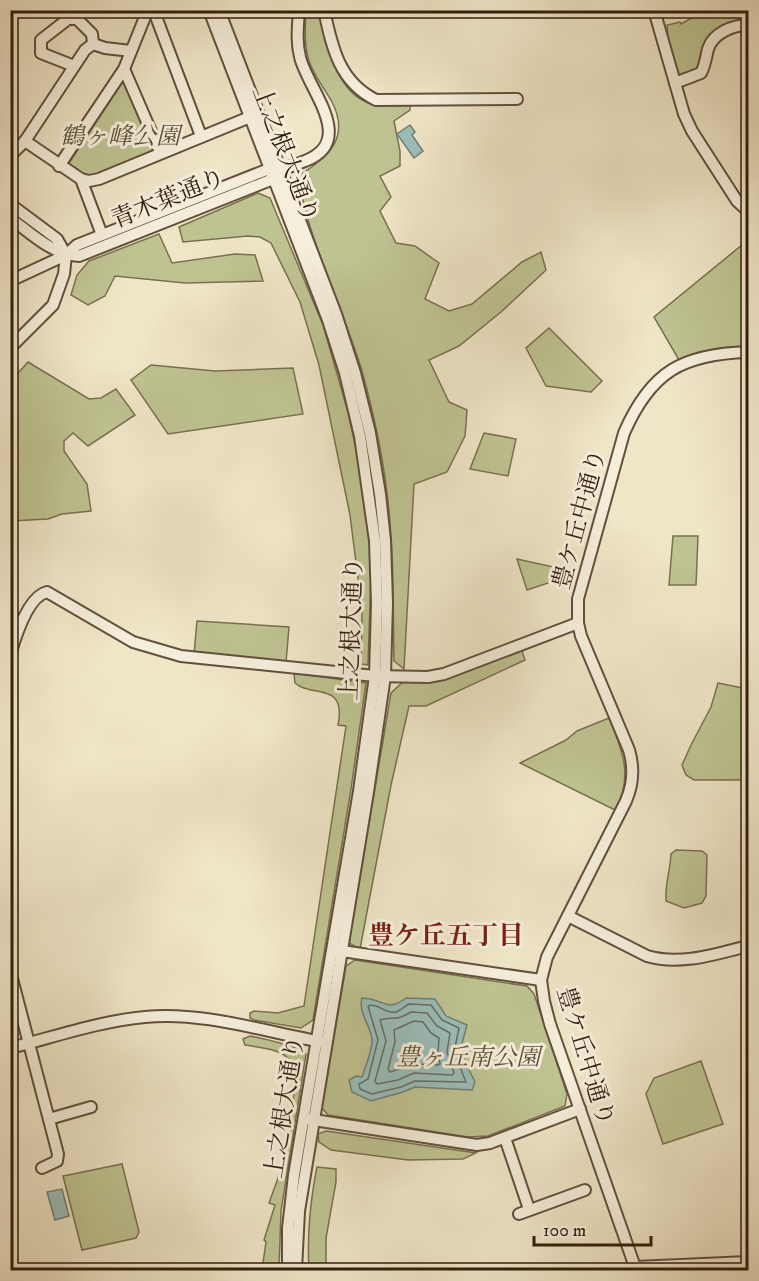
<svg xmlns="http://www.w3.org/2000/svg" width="759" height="1281" font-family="'IM FELL DW Pica','Noto Serif JP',serif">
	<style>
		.green { fill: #bfc392; stroke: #797050; stroke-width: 1.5 }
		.water { fill: #9bbebb; stroke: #717e76; stroke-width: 1.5 }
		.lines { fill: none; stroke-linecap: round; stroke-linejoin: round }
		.shore { stroke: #676e64; stroke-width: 1.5 }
		.minor-casing { stroke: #62503c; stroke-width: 14 }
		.minor { stroke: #f5eedb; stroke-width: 10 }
		.labels { text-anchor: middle; stroke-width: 6; stroke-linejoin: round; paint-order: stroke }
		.park-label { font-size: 24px; font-style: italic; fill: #5d5036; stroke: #f5eedb }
		.street-label { font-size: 24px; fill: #331e0e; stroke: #f5eedb }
		.neighbourhood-label { font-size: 26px; font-weight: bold; fill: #7a1f14; stroke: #f5eedb }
	</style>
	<rect width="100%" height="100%" fill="#efe5c7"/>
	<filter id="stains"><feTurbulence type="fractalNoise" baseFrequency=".00333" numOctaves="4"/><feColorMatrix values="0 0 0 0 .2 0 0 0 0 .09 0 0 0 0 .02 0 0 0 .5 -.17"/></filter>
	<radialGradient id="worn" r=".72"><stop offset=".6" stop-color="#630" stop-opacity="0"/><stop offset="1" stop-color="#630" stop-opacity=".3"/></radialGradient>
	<g class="green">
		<path d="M306 11H320C326 41 336 95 372 104 384 107 399 105 410 105V110L394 121 400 151V166L380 176 391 197 380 211 396 243 415 246 439 263 425 299 449 311 472 304 522 262 541 252 546 270 501 312 459 346 429 360 449 402 467 410 465 436 447 472 414 484 404 669 394 661C393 620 394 578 391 537 388 481 377 425 362 371 342 306 309 243 298 176 327 158 351 139 332 102 325 89 314 76 309 61 304 45 305 28 306 11Z"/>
		<path d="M704 11H748V22L723 27 695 72 682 76 678 73 668 38 667 25 680 22 681 24Z"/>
		<path d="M125 78 156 150 97 175 80 176 67 166Z"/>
		<path d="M258 193 270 198 323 325 348 412 366 496 372 540 368 665 361 664 362 610 350 515 319 365 300 302 271 243 260 237 248 236 183 242 179 227Z"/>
		<path d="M159 234 172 263 235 254 255 255 263 281 185 283 115 276 105 296 88 305 71 295 77 275 89 261Z"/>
		<path d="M748 240V346C721 347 704 349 679 360L654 317Z"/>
		<path d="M549 328 602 381 591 392 546 386 526 348Z"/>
		<path d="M28 362 89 399 101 398 116 389 135 415 88 446 73 433 64 441V451L87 484 91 511 62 514 48 519 11 521V381Z"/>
		<path d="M151 365 215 371 293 368 303 414 168 434 131 380Z"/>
		<path d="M484 433 516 439 508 476 470 469Z"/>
		<path d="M673 536H698L696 585H669Z"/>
		<path d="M517 559 558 568 554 581 527 590Z"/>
		<path d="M197 621 289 627 286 663 194 654Z"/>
		<path d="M521 648 525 660 426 706H409L391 785 360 949 349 943 391 693 403 682H429L444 679Z"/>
		<path d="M294 673 366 683 351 789 313 1020 301 1028 254 1020 250 1018V1013L254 1011 278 1013 304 1006 346 726 338 725C347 681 311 698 295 683Z"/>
		<path d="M718 683 748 689V780H694L686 775 682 765 691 745 711 707Z"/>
		<path d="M609 718C622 749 634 777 615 810L520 763 566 740 577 731Z"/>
		<path d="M676 850 702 851 707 855 706 896 702 903 684 908 666 901C665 882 670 873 671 854Z"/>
		<path d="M355 960 527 986 534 994 567 1094 565 1106 488 1136 468 1137 328 1115 322 1108 346 966Z"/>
		<path d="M250 1036C265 1039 295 1045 306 1054L281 1211 279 1270H262L266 1242 264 1240 275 1205 269 1203 282 1167 297 1075C290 1048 269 1049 245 1045L243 1039Z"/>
		<path d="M701 1061 723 1124 663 1144 646 1094 654 1078Z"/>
		<path d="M326 1131 476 1153 463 1159 408 1160 331 1150 319 1142 318 1134Z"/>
		<path d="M122 1164 139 1232 136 1238 82 1250 63 1176Z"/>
		<path d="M317 1167 336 1169V1182L326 1238V1270H309C307 1235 310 1202 317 1167Z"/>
	</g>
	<g class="water">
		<path d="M410 125 415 132 412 135 423 151 414 158 397 134Z"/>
		<path d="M362 998C385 999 386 1013 406 998L435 999 446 1016 467 1025 460 1051 475 1082 472 1090 415 1087 403 1092 371 1101 352 1092 349 1080 356 1076 362 1077C365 1068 373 1048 372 1040 371 1025 358 1014 362 998Z"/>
		<path d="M62 1189 69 1216 55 1220 47 1192Z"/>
	</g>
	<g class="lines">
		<g class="shore">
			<path d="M409 1004 431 1005 442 1020 459 1028 454 1052 466 1082 415 1081 401 1087 372 1094 360 1089 359 1084 368 1079 378 1040 368 1006C378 1002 385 1015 396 1012 401 1010 405 1006 409 1004Z"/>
			<path d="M411 1012 427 1013 437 1026 450 1033 447 1052 454 1073 452 1075 414 1073 398 1080 377 1084 375 1081 386 1041 380 1020C393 1016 395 1022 411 1012Z"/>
			<path d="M414 1021 423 1022 431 1033 439 1038 438 1053 440 1064 437 1065 413 1064 390 1072 388 1069 395 1042 394 1030Z"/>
		</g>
		<defs>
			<g id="minor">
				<path d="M209 10 328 320 345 373 360 436 375 541 377 603 375 676 359 791 294 1175 288 1228V1270"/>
				<path d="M219 10 336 314 355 373 370 433 380 494 385 540 387 603 385 676 368 792 299 1211 296 1270"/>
				<path d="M324 10C332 47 339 82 376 100L517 99"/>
				<path d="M654 10 684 114 692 131 737 201 748 211"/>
				<path d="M155 14 201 136"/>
				<path d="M74 66 41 53V40L68 19H77L92 34 93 44"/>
				<path d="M124 69 160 152"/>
				<path d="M675 83 701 73C705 66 706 57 708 49 713 33 733 25 748 25"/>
				<path d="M25 141 81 179 89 181 99 179 250 117"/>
				<path d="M10 156 25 141 85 50 93 44 105 48 131 51"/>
				<path d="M59 166 124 69 147 12"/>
				<path d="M81 179 102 235"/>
				<path d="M10 204 57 239 66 255"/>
				<path d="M10 218C32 234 51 254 79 256L273 179 277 175"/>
				<path d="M10 281 66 255 77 245 269 169C283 170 293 166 305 161 358 141 307 88 300 57 296 41 298 26 299 10"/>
				<path d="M10 348 53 305 64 274 66 255"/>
				<path d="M10 655C15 638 28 596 47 592L133 642 181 656 375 676 428 677 444 674 578 623"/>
				<path d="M568 916 647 956C680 966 716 954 748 946"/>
				<path d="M335 950 541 980"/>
				<path d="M10 971 58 1154 57 1161 42 1168"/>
				<path d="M10 1048C54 1037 100 1021 145 1017 202 1011 266 1032 322 1042"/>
				<path d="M49 1119 91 1107"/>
				<path d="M307 1119 477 1145 490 1143 580 1109"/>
				<path d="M505 1138 529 1209"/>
				<path d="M519 1214 585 1190"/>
				<path d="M631 1270 635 1267 748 1262"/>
				<path d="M636 1270 550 1024 544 1001 541 980 547 957 626 801C633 785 634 767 629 750L581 636 578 623V599L624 433C651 371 683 354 748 352"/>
			</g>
		</defs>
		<use href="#minor" class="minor-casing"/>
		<use href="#minor" class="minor"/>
	</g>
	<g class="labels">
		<g class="park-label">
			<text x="120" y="144">鶴ヶ峰公園</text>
			<text x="468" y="1065">豊ヶ丘南公園</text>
		</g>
		<g class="street-label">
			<text transform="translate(286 154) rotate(69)" y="8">上之根大通り</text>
			<text transform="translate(168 198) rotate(-22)" y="8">青木葉通り</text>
			<text transform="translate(579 519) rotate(-75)" y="8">豊ケ丘中通り</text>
			<text transform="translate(351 629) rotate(-88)" y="8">上之根大通り</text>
			<text transform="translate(586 1056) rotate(73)" y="8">豊ケ丘中通り</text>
			<text transform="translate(284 1107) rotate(-81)" y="8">上之根大通り</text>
		</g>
		<g class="neighbourhood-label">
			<text x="446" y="944">豊ケ丘五丁目</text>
		</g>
	</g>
	<rect width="759" height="1281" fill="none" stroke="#efe5c7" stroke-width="36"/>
	<rect x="12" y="12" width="735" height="1257" fill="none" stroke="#331e0e" stroke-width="3"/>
	<rect x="18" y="18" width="723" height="1245" fill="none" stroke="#331e0e" stroke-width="1.5"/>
	<path d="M534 1236v9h117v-9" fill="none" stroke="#331e0e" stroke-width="3"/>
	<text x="543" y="1236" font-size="18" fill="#331e0e" stroke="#f5eedb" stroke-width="4.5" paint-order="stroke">100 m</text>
	<rect width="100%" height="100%" filter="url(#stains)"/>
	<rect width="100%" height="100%" fill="url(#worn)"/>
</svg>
